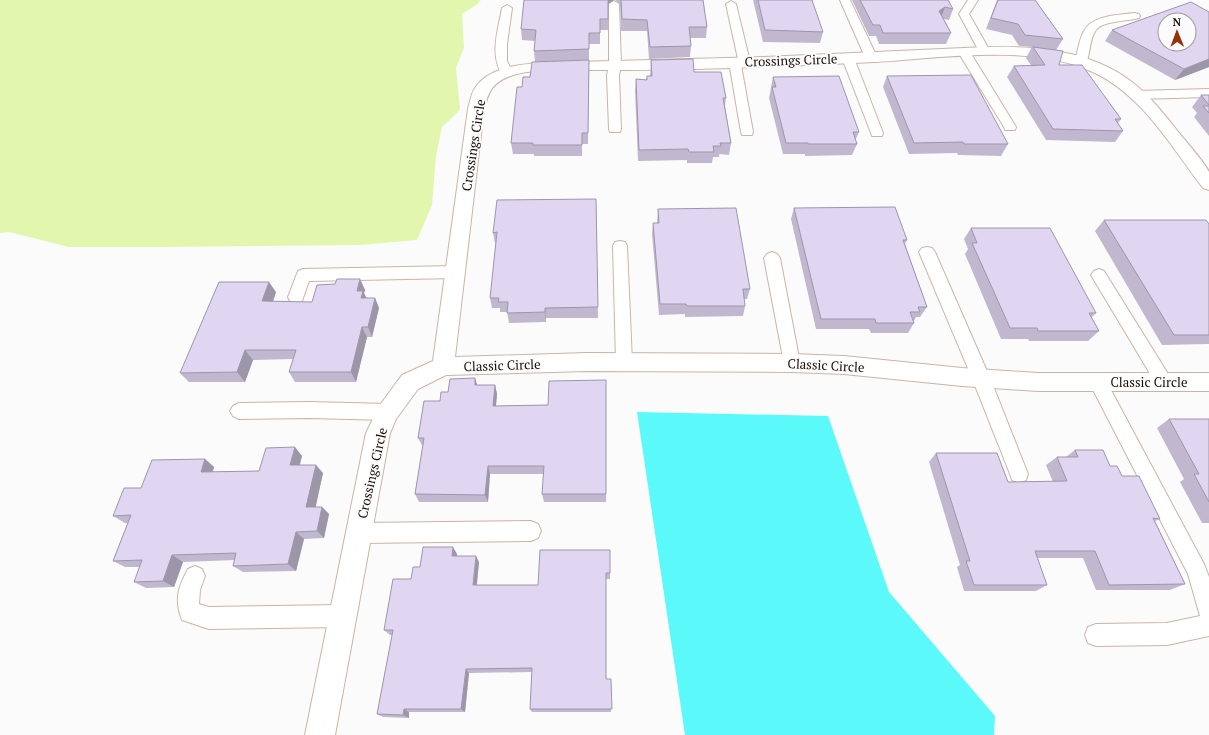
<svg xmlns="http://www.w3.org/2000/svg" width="1209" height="735" font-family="'PT Serif',serif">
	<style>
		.green { fill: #e2f6ad }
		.water { fill: #5cf9fb }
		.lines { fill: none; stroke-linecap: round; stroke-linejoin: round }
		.service-casing { stroke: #ceb3a2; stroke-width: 2 }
		.minor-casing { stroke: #ceb3a2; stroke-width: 2 }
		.service { fill: #fff; fill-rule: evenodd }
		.minor { fill: #fff; fill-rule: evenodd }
		.wall { fill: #c1b8d0 }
		.shaded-wall { fill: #9d96a9 }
		.building { fill: #e0d6f2; stroke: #9d96a9; fill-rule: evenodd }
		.labels { text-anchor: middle; stroke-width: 4; stroke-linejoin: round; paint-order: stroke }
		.street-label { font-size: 13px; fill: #170e08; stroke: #fbfbfb }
	</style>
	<rect width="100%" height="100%" fill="#fbfbfb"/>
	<path class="green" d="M0 0H481L476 5 462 14 464 48 456 68 460 110 442 127 436 156 432 205 417 240 360 245 158 247H69L9 232 0 233Z"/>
	<path class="water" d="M637 412 828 416 889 592 995 716 994 735H685Z"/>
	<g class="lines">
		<defs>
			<g id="service">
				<path d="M840 0H850L877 57 875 59H867L865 57Z"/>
				<path d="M968 0H978L969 14 990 51 988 53H980L959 14Z"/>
				<path d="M614 1 619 4 621 66 619 75 621 129 620 132H610L609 129 607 75 609 66V4Z"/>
				<path d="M731 1 736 4 750 62 748 64 741 65 753 132 752 135H742L741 132 729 62 731 60 738 59 726 4Z"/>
				<path d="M507 5 512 8 507 44V61L513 73 511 76H503C489 55 498 31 502 8Z"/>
				<path d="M1135 13 1139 14 1140 16 1139 18C1129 21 1102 21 1096 30 1090 38 1090 52 1087 61L1085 63H1077L1075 61C1078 51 1079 40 1084 31 1092 15 1119 15 1135 13Z"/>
				<path d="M964 49 968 50 970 52 1016 127 1015 130H1005L1004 127 958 52 960 50Z"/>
				<path d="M848 55 852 56 854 58 883 133 882 136H872L871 133 842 58 844 56Z"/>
				<path d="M1209 89V97L1136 99 1132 98 1130 95 1132 92 1136 91Z"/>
				<path d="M620 241 625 242 627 246 632 362 630 367 624 369 618 367 616 362 613 246 615 242Z"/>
				<path d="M927 247 932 248 935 252 990 378 1028 474 1026 480 1019 483 1012 480 1010 474 972 378 919 252 922 248Z"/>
				<path d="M772 252 777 254 780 258 800 363 798 368 792 370 786 368 784 363 764 258 767 254Z"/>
				<path d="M455 266 460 268 463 272 460 276 455 278 309 281 302 301 296 303 290 301 288 297 298 271 303 269Z"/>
				<path d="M1099 269 1104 271 1170 377 1173 382 1170 387 1164 389 1158 387 1091 275 1094 271Z"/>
				<path d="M1098 375 1104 377 1204 564 1209 577V636L1167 645 1096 646 1088 643 1085 635 1088 627 1096 624 1167 623 1200 616 1188 574 1089 382 1092 377Z"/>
				<path d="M310 402 388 404 394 407 397 412 394 417 388 420 310 418 239 419 233 416 230 411 233 406 239 403Z"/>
				<path d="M531 521 538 524 541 531 538 538 531 541 359 543 352 540 349 533 352 526 359 523Z"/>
				<path d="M195 566 202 569 205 576 200 590 199 604 209 607 342 605 350 608 353 616 350 624 342 627 209 629 182 620C174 599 178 588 188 569Z"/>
			</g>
			<path id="minor" d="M986 47C1036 46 1091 50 1132 82 1150 96 1165 115 1179 133 1185 140 1207 166 1209 172 1209 177 1209 185 1209 190L1203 188C1170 145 1140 91 1088 70 1028 44 940 58 875 62 815 65 756 67 696 69 660 70 624 70 588 70 564 71 536 68 513 75 493 82 489 90 484 109L455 357 587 353 792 354 844 356 962 368 1038 373H1209V391H1038L962 386 844 374 792 372 587 371 446 375 418 389 396 419 390 433 335 735H305L366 433 380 405 402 375 433 361 468 109C470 102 471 94 475 88 488 68 516 65 538 63L764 57Z"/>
		</defs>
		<use href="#service" class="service-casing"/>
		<use href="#minor" class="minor-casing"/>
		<use href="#service" class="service"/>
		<use href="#minor" class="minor"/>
	</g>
	<g class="wall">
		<path d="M524 0H614L608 4V30H600V44H589V60L571 61 589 60 588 144H582V156H534V154H513L511 143 522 87 530 77 535 62 534 51 535 41 522 40 521 29Z"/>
		<path d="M615 0H703L707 27 706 38H690L691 46 690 57 649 59 647 31H621L620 4Z"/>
		<path d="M753 0H812L823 32 820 43 763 42Z"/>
		<path d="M852 0H948L953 9 949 20 944 19 951 33 946 44H879L876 36H869Z"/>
		<path d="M997 0H1035L1063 39 1056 50 1059 65 1121 119 1118 123 1123 131 1115 142 1046 140 1007 77 1014 66 1031 65 1026 58 1032 47 1019 46 1012 35 986 29Z"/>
		<path d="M1209 12V67L1175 80 1105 41 1112 30Z"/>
		<path d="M651 60 694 72 726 98 725 106 731 143 729 155 719 154V157H713L712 163H687V160L638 161 635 91 636 79 646 80 647 76H650Z"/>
		<path d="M887 76 1008 144 1001 156 958 155 957 153 909 154 883 87Z"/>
		<path d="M773 77 859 132 855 141 857 144 852 155 805 156V154H783L769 98Z"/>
		<path d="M1201 95H1209V136L1194 117 1197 113 1192 107Z"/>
		<path d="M596 199 598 318H546V322L509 323 507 312H500V308H492L490 298 496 243H495L493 233Z"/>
		<path d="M794 208 907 240 905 244 927 307 920 317H916L914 321V323L908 333H871L869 329H816L791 219Z"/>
		<path d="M658 209 750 289 747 299H744L745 306 743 316 685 317V314L659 315 652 234 653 223H657Z"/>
		<path d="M1104 220 1209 224V344L1162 345 1095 231Z"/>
		<path d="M971 228 1096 313 1091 318 1099 331 1088 341H1029L1028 339H1001L965 254 968 249 964 239Z"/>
		<path d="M360 279 365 290 364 293 366 298H375L379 308 372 337H367L356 382H295L289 372 293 359 253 360 245 382H189L180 373 276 292 273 302H312Z"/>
		<path d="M475 378 477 385H495L497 394 496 406 548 405 606 380V502H544L542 494 544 474H490L488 502H419L415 494 423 447 418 438 440 401 448 392Z"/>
		<path d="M1169 419H1209V523H1202L1180 482 1184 479 1157 428Z"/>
		<path d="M1075 450 1110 466 1122 476 1160 519 1155 521 1185 584 1170 590H1096L1083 558H1037L1047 585 1036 591H964L957 567 960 565 929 462 936 453 1008 482H1053L1046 465 1057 457H1066Z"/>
		<path d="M302 456 300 465 323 473 315 507H322L329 514 324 538 304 539 296 571 243 572 233 566 235 560 183 562 174 587 146 588 134 582 140 567H125L113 561 128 523H125L113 516 141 488 205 459 214 467 213 472 259 471Z"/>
		<path d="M610 550V579H606V679H611V712H532L530 709 532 672 469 673 465 712H409V718L383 717 377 714 392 635H390L384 630 411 579 420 567 457 554V556L479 562 477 585H538Z"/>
	</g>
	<g class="shaded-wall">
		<path d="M608 0H614L608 4Z"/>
		<path d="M945 7 941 18 939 11Z"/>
		<path d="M1209 59V67L1175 80 1184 69Z"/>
		<path d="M360 279 365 290 364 293 368 301 366 308 357 291Z"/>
		<path d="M269 282 276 292 269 312 262 301Z"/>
		<path d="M375 298 379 308 372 337 368 327Z"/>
		<path d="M545 308 546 318V322L545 312Z"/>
		<path d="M362 327 367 337 356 382 351 372Z"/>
		<path d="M245 350 253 360 245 382 237 372Z"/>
		<path d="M475 378 478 388 475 385Z"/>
		<path d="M495 385 497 394 495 415 493 406Z"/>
		<path d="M295 447 302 456 297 473 290 465Z"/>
		<path d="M205 459 214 467 210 480 201 472Z"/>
		<path d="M316 465 323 473 314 515 306 507Z"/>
		<path d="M488 466 490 474 488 502 485 495Z"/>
		<path d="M322 507 329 514 324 538 317 531Z"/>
		<path d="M296 532 304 539 296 571 288 564Z"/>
		<path d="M453 547 457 554 456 563 452 556Z"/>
		<path d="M172 555 183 562 174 587 163 581Z"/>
		<path d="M476 556 479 562 476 591 473 585Z"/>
		<path d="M466 669 469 673 465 712 461 709Z"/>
		<path d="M404 709 409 712V718L403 715Z"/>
	</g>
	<g class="building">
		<path d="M524 0H608V19H600V33H589V49L534 51 536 30 521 29Z"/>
		<path d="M621 0H703L707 27H689L691 46 650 47 647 20 622 19Z"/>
		<path d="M758 0H812L823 32 765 30Z"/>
		<path d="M860 0H948L953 9 945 7 939 11 951 33H883L880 25H873Z"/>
		<path d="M998 0H1035L1063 39 1025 35 1018 24 991 18Z"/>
		<path d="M1191 2 1209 12V59L1184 69 1112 30ZM1165 20H1189V44H1165Z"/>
		<path d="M1033 47 1063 51 1059 65H1082L1121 119H1115L1123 131 1053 129 1014 66 1045 65Z"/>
		<path d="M693 59 694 72H721L726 98H723L731 143H720L721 146H713L714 152H689L688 149 639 150 636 79 647 80V76H652L651 60Z"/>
		<path d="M589 60 588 133H582V145H533V143H511L517 87H522L523 77H530L532 62Z"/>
		<path d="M971 75 1008 144H964L963 142 914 143 887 76Z"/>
		<path d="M839 76 859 132H853L857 144H808V143H786L772 87H776L773 77Z"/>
		<path d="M1201 95H1209V105Z"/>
		<path d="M1203 106H1209V113Z"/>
		<path d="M596 199 598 307 545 308V312L507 313 508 302H498L499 298H490L497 232 493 233 497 200Z"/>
		<path d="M895 207 907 240H903L927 307H918L920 312H910L914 323H876L875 319H821L794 208Z"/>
		<path d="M736 208 750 289H743L745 306H687L686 304H660L653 223H659L658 209Z"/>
		<path d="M1104 220H1206L1209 224V335H1174Z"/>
		<path d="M971 228H1050L1096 313H1089L1099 331H1038L1037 328H1010L972 243H977Z"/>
		<path d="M337 279H360L357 291H363L361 298H375L368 327H362L351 372H289L296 350H245L237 372 180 373 219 282H269L262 301 312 302 317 285 335 284Z"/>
		<path d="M475 378V385H495L493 406 548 405 549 381 606 380V494H542L544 466H488L485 495 415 494 424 438H418L424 401H440L441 392H448L450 379Z"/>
		<path d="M1169 419H1209V502L1194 474H1199Z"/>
		<path d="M295 447 290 465H316L306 507H322L317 531 296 532 288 564 233 566 236 553 172 555 163 581 134 582 142 560 113 561 131 515 113 516 124 488H141L152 460 205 459 201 472 259 471 266 448Z"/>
		<path d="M1075 450H1103L1110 466H1117L1122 476H1139L1160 519 1153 518 1185 584 1109 585 1095 551H1035L1047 585H974L966 561H970L936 453H997L1008 482 1067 481 1057 457H1078Z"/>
		<path d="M423 547H453L452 556H476L473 585H538L540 550H610V573H606V679H611L612 709H530L532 668 466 669 461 709H404L403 715 377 714 393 630H384L393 579H411L413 567H420Z"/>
	</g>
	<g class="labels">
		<g class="street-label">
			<text transform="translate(791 60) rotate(-2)" y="5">Crossings Circle</text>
			<text transform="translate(473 145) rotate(-81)" y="5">Crossings Circle</text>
			<text transform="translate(502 365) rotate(-2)" y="5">Classic Circle</text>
			<text transform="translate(826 365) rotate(3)" y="5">Classic Circle</text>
			<text x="1149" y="387">Classic Circle</text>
			<text transform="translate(372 473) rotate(-77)" y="5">Crossings Circle</text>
		</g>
	</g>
	<g transform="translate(1177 32) rotate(359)"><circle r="19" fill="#fbfbfb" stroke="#a09c9a"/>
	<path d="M0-3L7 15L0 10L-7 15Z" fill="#97300c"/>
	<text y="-6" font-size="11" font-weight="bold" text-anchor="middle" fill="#170e08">N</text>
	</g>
</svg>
